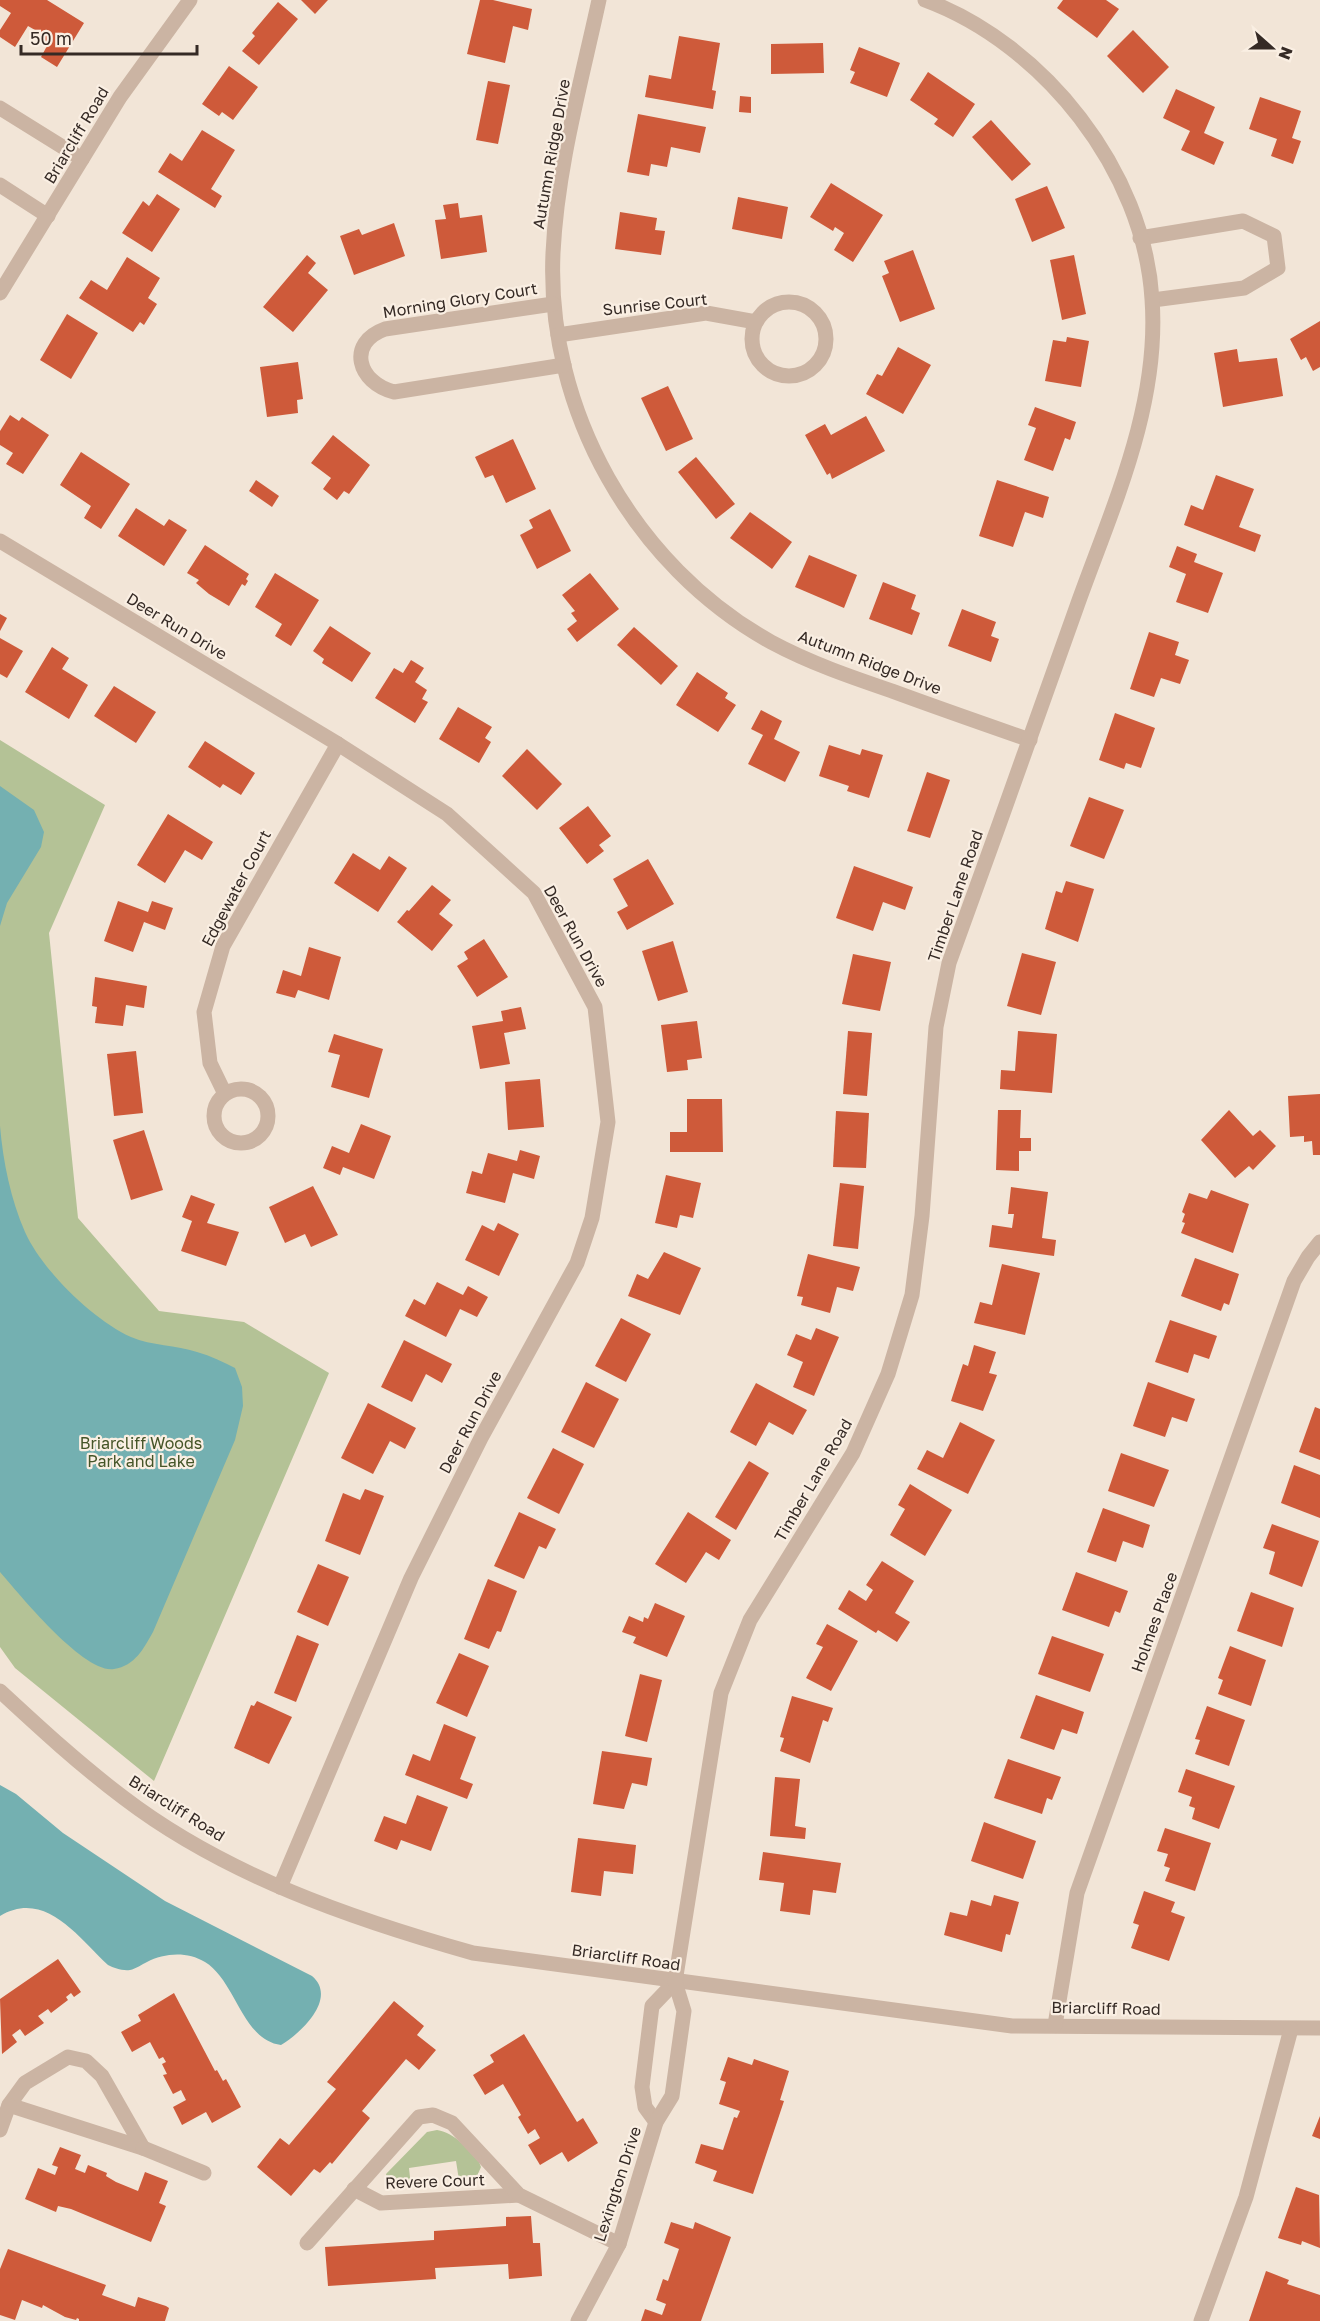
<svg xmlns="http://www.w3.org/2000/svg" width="1320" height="2321" font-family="'Golos Text',sans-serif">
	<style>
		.green { fill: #b4c296 }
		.water { fill: #74b0b1 }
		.building { fill: #ce5a3a }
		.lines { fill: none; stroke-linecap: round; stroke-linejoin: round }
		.minor { stroke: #cbb4a3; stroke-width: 15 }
		.labels { text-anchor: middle; stroke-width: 4.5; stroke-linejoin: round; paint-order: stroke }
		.street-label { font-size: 16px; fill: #352a25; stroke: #faefe3 }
		.park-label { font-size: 16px; fill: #455528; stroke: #faefe3 }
	</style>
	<rect width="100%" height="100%" fill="#f2e5d7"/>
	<g class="green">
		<path d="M0 740 105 805 49 933 78 1218 159 1311 244 1322 329 1373 154 1781 15 1668 0 1647Z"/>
		<path d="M437 2130C456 2133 467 2149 479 2162L481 2167 477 2176 459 2180 456 2161 409 2168 411 2187 397 2189 389 2186 386 2174 427 2132Z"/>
	</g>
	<g class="water">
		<path d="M0 786 34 810 44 832 41 847 7 903 0 926Z"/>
		<path d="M0 1126C3 1162 11 1200 25 1232 42 1270 93 1320 131 1337 152 1346 176 1345 197 1352 211 1356 223 1362 235 1368L242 1387 243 1406 235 1440 153 1632C144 1648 135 1666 114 1669 84 1674 20 1595 0 1572Z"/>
		<path d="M0 1785 16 1794 63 1833 165 1901 312 1976C338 1998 301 2033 281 2045 242 2040 236 1981 205 1962 187 1951 164 1953 147 1962 142 1964 136 1969 130 1970 122 1971 114 1968 108 1965 78 1937 45 1889 0 1916Z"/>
	</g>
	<g class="building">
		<path d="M0 0H47L84 23 57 67 41 57 47 46 39 41 42 34 28 26 15 47 0 37V30L11 13 0 6Z"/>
		<path d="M301 0H328L315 14Z"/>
		<path d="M480 0H493L532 9 528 30 513 26 505 63 467 54Z"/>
		<path d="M1063 0H1106L1119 9 1097 38 1057 8Z"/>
		<path d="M278 2 298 19 259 65 242 51 255 36 252 33Z"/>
		<path d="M1133 30 1169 67 1143 93 1107 56Z"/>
		<path d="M679 36 720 43 712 90 716 91 713 109 645 97 649 75 671 79Z"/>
		<path d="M823 43 824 73 771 74V44Z"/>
		<path d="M859 47 900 63 887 97 850 83 855 72 850 70Z"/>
		<path d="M229 66 258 87 233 120 222 112 219 116 202 104Z"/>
		<path d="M928 72 975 104 953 137 934 124 938 119 910 100Z"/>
		<path d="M488 81 510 85 498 144 476 140Z"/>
		<path d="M1176 89 1215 107 1204 133 1224 142 1214 165 1181 150 1190 131 1163 118Z"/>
		<path d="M740 96 751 97V113L739 112Z"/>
		<path d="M1260 97 1301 111 1292 138 1301 141 1293 164 1271 156 1277 139 1249 129Z"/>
		<path d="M638 114 706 127 700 153 671 147 667 167 651 164 649 176 627 172Z"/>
		<path d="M991 120 1031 164 1012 181 972 137Z"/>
		<path d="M202 130 235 150 211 189 222 196 215 208 158 172 170 153 182 161Z"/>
		<path d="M831 183 883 215 853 262 834 250 844 233 835 227 833 231 810 217Z"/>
		<path d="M1047 186 1065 228 1032 242 1015 199Z"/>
		<path d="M157 194 180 209 152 252 122 233 143 201 149 206Z"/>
		<path d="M738 197 788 207 782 239 732 229Z"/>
		<path d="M458 203 460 218 482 215 487 252 441 259 435 220 446 219 443 205Z"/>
		<path d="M620 212 657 218 655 230 665 231 661 255 615 249Z"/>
		<path d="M394 223 405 256 354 275 340 236 359 229 362 235Z"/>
		<path d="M913 250 935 309 900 322 882 276 889 273 884 261Z"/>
		<path d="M307 255 316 263 308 273 328 290 293 332 263 307Z"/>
		<path d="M1074 255 1086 314 1062 320 1050 260Z"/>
		<path d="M127 257 160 278 148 298 157 304 144 325 140 322 133 332 79 298 91 280 107 290Z"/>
		<path d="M67 314 98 333 71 379 40 360Z"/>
		<path d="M1320 321V367L1313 371 1306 357 1301 360 1290 339Z"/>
		<path d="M1067 337 1089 341 1081 387 1045 381 1053 340 1066 342Z"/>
		<path d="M898 347 931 365 903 414 866 394 877 374 882 376Z"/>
		<path d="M1237 349 1239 362 1277 358 1283 396 1223 407 1214 353Z"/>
		<path d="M298 362 303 399 297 400 298 413 267 417 260 367Z"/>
		<path d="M668 386 693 439 666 451 641 398Z"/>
		<path d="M1035 407 1076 422 1070 440 1065 438 1053 471 1024 460 1036 428 1028 425Z"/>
		<path d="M10 415 19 421 22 417 49 435 23 474 6 464 13 453 0 445V431Z"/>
		<path d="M866 416 885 451 832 479 830 473 827 475 805 435 825 424 831 435Z"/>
		<path d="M333 435 370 465 349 494 344 491 337 500 323 489 331 478 311 463Z"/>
		<path d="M513 439 536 489 506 503 493 475 485 478 475 457Z"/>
		<path d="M81 452 130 484 101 529 84 518 91 506 60 485Z"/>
		<path d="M696 457 735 504 716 519 678 472Z"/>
		<path d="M1216 475 1254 489 1239 527 1261 535 1255 552 1184 525 1191 505 1203 510Z"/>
		<path d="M256 480 279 496 272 507 249 491Z"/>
		<path d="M997 480 1049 497 1043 518 1025 512 1013 547 979 536Z"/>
		<path d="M136 508 164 526 169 519 187 530 164 566 118 536Z"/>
		<path d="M550 509 571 551 537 569 520 535 533 528 529 520Z"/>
		<path d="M750 512 792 542 772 569 730 538Z"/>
		<path d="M205 545 249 574 246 579 248 581 245 586 242 584 229 606 209 594 196 583 199 580 187 573Z"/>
		<path d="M1177 546 1197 554 1194 562 1223 573 1208 613 1176 602 1186 574 1169 567Z"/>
		<path d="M809 555 857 575 844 608 795 587Z"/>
		<path d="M275 573 319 600 291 646 275 636 282 624 255 607Z"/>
		<path d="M590 573 619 609 577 642 567 629 577 621 571 613 575 611 562 595Z"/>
		<path d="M883 582 916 595 911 609 920 613 912 635 869 619Z"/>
		<path d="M962 609 996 622 991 636 999 639 991 662 948 646Z"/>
		<path d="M0 614 7 618 0 631Z"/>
		<path d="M330 626 371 653 352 682 322 663 324 659 313 651Z"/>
		<path d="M634 627 678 666 661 685 617 645Z"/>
		<path d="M1149 632 1179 642 1175 655 1189 660 1180 684 1161 678 1154 697 1130 689Z"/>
		<path d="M0 638 23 651 7 678 0 674Z"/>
		<path d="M52 647 69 658 62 669 88 685 69 719 25 692Z"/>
		<path d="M411 660 424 668 415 682 427 690 422 699 428 702 415 723 375 698 394 668 403 673Z"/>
		<path d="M697 672 728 693 725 698 736 705 718 732 676 705Z"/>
		<path d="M114 686 156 712 136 743 94 716Z"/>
		<path d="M458 707 492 727 485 738 491 742 479 763 439 739Z"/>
		<path d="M761 710 782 721 774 739 800 752 785 782 748 764 763 735 751 729Z"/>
		<path d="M1115 713 1155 728 1141 768 1126 763 1124 769 1099 760Z"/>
		<path d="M205 741 255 773 241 795 223 784 220 788 188 767Z"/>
		<path d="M829 745 860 755 862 749 883 755 869 798 847 791 849 786 819 776Z"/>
		<path d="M527 749 562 784 537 810 502 776Z"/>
		<path d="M927 772 950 780 930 838 907 831Z"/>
		<path d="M1089 797 1124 810 1104 859 1070 846Z"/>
		<path d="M588 806 611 836 599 845 604 851 587 864 559 828Z"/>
		<path d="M168 814 213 842 202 860 185 850 165 883 137 865Z"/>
		<path d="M353 853 380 870 389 856 407 868 378 912 334 883Z"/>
		<path d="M648 859 674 904 627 930 617 912 628 906 613 879Z"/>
		<path d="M854 866 913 887 905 910 883 902 873 931 836 918Z"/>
		<path d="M1066 881 1094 889 1078 942 1045 929 1056 891 1062 893Z"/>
		<path d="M432 885 451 900 439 914 453 925 432 951 397 922 407 910 409 911Z"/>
		<path d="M118 901 148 912 152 901 173 908 165 930 144 922 133 952 104 941Z"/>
		<path d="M484 939 508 977 477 997 457 966 468 959 464 952Z"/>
		<path d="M673 941 688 992 658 1001 642 951Z"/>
		<path d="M309 947 341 957 329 1000 298 990 295 998 276 993 283 970 301 976Z"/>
		<path d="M1022 953 1056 962 1041 1015 1007 1006Z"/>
		<path d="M853 954 891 962 880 1011 842 1004Z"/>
		<path d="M95 977 147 986 144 1008 126 1005 123 1026 95 1023 97 1007 92 1006Z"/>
		<path d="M521 1007 526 1029 504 1033 510 1064 480 1069 472 1026 503 1021 501 1011Z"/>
		<path d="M697 1021 702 1058 687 1060 688 1070 667 1072 661 1025Z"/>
		<path d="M848 1031 872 1033 867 1096 843 1094Z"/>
		<path d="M1018 1031 1057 1034 1052 1093 1000 1089 1001 1070 1015 1071Z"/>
		<path d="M334 1034 383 1049 369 1098 331 1087 340 1055 328 1052Z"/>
		<path d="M136 1051 143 1113 114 1116 107 1054Z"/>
		<path d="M540 1079 544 1127 508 1130 505 1082Z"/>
		<path d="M1320 1094V1155H1313L1312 1141 1304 1142V1136L1290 1137 1288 1096Z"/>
		<path d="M687 1099H722L723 1152H670V1132H687Z"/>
		<path d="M998 1110H1021L1020 1138H1031V1151H1019V1171L996 1170Z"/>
		<path d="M1229 1110 1253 1136 1260 1130 1276 1146 1253 1170 1249 1166 1235 1178 1201 1140Z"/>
		<path d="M836 1111 869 1113 866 1168 833 1167Z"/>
		<path d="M361 1124 391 1136 374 1179 343 1167 340 1175 323 1168 332 1146 349 1153Z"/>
		<path d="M144 1130 163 1190 131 1200 113 1140Z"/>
		<path d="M520 1150 540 1156 534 1179 513 1173 505 1203 466 1193 472 1171 482 1174 488 1153 517 1161Z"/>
		<path d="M666 1175 701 1183 693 1218 680 1215 677 1228 655 1223Z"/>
		<path d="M840 1183 864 1186 858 1249 833 1246Z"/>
		<path d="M313 1186 338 1235 311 1247 305 1234 285 1243 269 1207Z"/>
		<path d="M1011 1187 1048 1192 1042 1238 1056 1240 1054 1256 989 1247 992 1225 1012 1228 1014 1214H1008Z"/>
		<path d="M1211 1190 1249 1204 1233 1253 1181 1233 1185 1223 1182 1222 1185 1214 1182 1212 1189 1193 1207 1199Z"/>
		<path d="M191 1195 215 1204 207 1223 239 1232 226 1266 181 1251 192 1221 182 1217Z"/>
		<path d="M498 1223 519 1234 499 1276 465 1260 482 1225 494 1231Z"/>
		<path d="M664 1252 701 1268 680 1315 628 1296 637 1274 648 1279Z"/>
		<path d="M808 1254 860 1267 853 1291 837 1287 830 1313 801 1305 803 1297 797 1296Z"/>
		<path d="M1195 1258 1239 1274 1229 1305 1224 1303 1221 1311 1181 1296Z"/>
		<path d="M1002 1264 1040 1273 1025 1335 974 1323 980 1302 992 1305Z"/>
		<path d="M437 1282 463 1295 468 1286 488 1297 477 1317 460 1309 446 1337 405 1316 414 1299 425 1305Z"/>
		<path d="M621 1318 651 1334 626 1382 595 1366Z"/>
		<path d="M1170 1320 1217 1336 1209 1359 1194 1354 1188 1373 1155 1362Z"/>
		<path d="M816 1328 839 1337 814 1396 793 1387 803 1362 787 1355 796 1334 811 1340Z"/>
		<path d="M404 1340 452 1364 442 1383 426 1374 412 1402 381 1387Z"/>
		<path d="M974 1345 996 1352 989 1373 997 1375 983 1411 951 1401 963 1364 968 1366Z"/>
		<path d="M586 1382 619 1399 594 1448 561 1432Z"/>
		<path d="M1148 1382 1195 1399 1187 1422 1172 1417 1165 1437 1133 1426Z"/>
		<path d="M756 1383 807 1410 793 1435 769 1422 756 1446 730 1432Z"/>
		<path d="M368 1403 416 1428 405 1449 390 1441 373 1474 341 1458Z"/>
		<path d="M1315 1407 1320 1409V1460L1299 1452Z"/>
		<path d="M960 1422 995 1440 968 1494 917 1469 927 1450 943 1458Z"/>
		<path d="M553 1448 584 1464 559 1514 527 1498Z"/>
		<path d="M1121 1453 1169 1470 1154 1507 1108 1491Z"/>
		<path d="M749 1461 769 1473 736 1530 715 1517Z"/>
		<path d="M1294 1465 1320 1475V1518L1281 1503Z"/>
		<path d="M910 1484 952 1510 925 1556 890 1535 905 1509 898 1505Z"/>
		<path d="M365 1489 384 1496 360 1555 325 1541 343 1493 360 1500Z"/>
		<path d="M1103 1508 1150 1525 1143 1548 1123 1541 1116 1562 1087 1552Z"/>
		<path d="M519 1512 556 1529 546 1549 539 1546 524 1579 494 1566Z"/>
		<path d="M688 1512 731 1540 719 1560 706 1552 686 1583 655 1564Z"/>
		<path d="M1272 1524 1319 1541 1302 1587 1269 1574 1275 1552 1263 1548Z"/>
		<path d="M882 1561 914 1581 895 1613 910 1622 897 1642 878 1630 876 1633 838 1609 849 1590 866 1601 873 1590 866 1585Z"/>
		<path d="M318 1564 349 1577 328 1626 297 1612Z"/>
		<path d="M1076 1572 1128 1591 1120 1613 1115 1611 1109 1627 1062 1610Z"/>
		<path d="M488 1579 517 1591 501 1632 497 1631 489 1649 464 1639Z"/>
		<path d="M1251 1592 1294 1608 1282 1647 1237 1631Z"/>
		<path d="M655 1603 685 1616 667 1657 633 1643 636 1637 622 1632 629 1616 643 1622 644 1617 648 1619Z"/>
		<path d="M827 1624 858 1641 831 1691 806 1678 823 1647 816 1644Z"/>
		<path d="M297 1635 319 1644 296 1702 274 1693Z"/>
		<path d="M1052 1636 1104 1654 1090 1692 1038 1674Z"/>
		<path d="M1230 1646 1266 1660 1251 1706 1218 1694 1223 1680 1218 1678Z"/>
		<path d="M459 1653 489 1666 467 1717 436 1703Z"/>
		<path d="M640 1674 662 1680 647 1742 625 1736Z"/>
		<path d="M1036 1695 1084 1712 1077 1734 1062 1729 1054 1750 1020 1738Z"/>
		<path d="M792 1696 833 1708 828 1722 823 1720 810 1763 780 1751 784 1738 780 1737Z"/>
		<path d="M257 1701 292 1717 269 1764 234 1748 251 1705 254 1706Z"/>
		<path d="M1207 1706 1245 1720 1229 1766 1195 1754 1200 1740 1195 1739Z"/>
		<path d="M444 1724 476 1737 460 1779 473 1784 467 1799 405 1775 413 1754 430 1761Z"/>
		<path d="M602 1751 652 1758 647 1786 632 1783 624 1809 593 1804Z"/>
		<path d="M1008 1759 1061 1777 1052 1800 1047 1798 1042 1814 994 1798Z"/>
		<path d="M1186 1769 1235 1786 1219 1829 1192 1819 1195 1808 1189 1806 1192 1797 1178 1792Z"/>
		<path d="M775 1777 800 1779 795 1826 806 1828 805 1839 770 1836Z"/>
		<path d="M417 1795 448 1807 431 1851 401 1840 397 1850 374 1841 384 1816 406 1824Z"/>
		<path d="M984 1822 1036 1841 1023 1879 971 1861Z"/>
		<path d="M1165 1828 1211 1843 1195 1891 1165 1881 1170 1868 1164 1866 1168 1854 1157 1851Z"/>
		<path d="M578 1838 636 1845 633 1874 604 1871 601 1896 571 1892Z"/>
		<path d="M763 1852 841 1863 836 1893 813 1890 810 1915 780 1911 784 1883 759 1880Z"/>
		<path d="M1144 1891 1175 1902 1171 1912 1185 1917 1169 1961 1131 1948 1139 1925 1133 1923Z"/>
		<path d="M994 1895 1019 1902 1010 1935 1006 1934 1002 1952 944 1935 950 1912 967 1916 971 1900 991 1906Z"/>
		<path d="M58 1959 81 1992 74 1997 71 1993 66 1997 68 2000 51 2013 48 2009 38 2016 44 2023 25 2036 20 2029 12 2035 17 2042 2 2054 0 1999Z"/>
		<path d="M174 1993 215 2071 217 2070 223 2081 226 2079 241 2107 212 2123 206 2112 182 2125 173 2107 186 2100 181 2090 173 2094 163 2075 167 2074 162 2064 166 2062 163 2057 159 2059 150 2042 132 2052 121 2032 141 2021 138 2015Z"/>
		<path d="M394 2001 424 2026 417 2035 436 2050 419 2070 406 2059 362 2111 370 2118 332 2164 330 2162 320 2173 314 2169 291 2196 257 2167 280 2138 289 2145 336 2089 327 2082Z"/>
		<path d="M524 2034 577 2122 583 2118 598 2143 568 2162 562 2152 540 2165 528 2145 540 2138 535 2129 528 2134 518 2117 521 2115 503 2084 485 2095 473 2075 494 2062 490 2055Z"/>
		<path d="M728 2057 752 2065 754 2059 789 2071 780 2100 784 2101 753 2194 713 2181 717 2171 695 2163 701 2144 723 2150 734 2117 737 2118 740 2111 719 2104 726 2082 720 2080Z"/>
		<path d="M1320 2116V2139L1312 2136Z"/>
		<path d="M60 2147 81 2155 75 2169 85 2173 88 2165 107 2173 106 2176 116 2182 138 2191 145 2172 168 2181 159 2203 166 2206 151 2242 71 2209 58 2206 56 2212 25 2199 38 2168 55 2175 58 2167 52 2165Z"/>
		<path d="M1296 2187 1319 2195 1320 2248 1302 2241 1301 2245 1278 2238Z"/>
		<path d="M531 2216 533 2243H540L542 2276 509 2279 508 2264 435 2268 436 2279 328 2286 325 2247 434 2240V2231L506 2226V2217Z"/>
		<path d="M671 2222 693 2229 695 2222 731 2237 701 2321H641L645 2309 662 2315 666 2304 656 2300 663 2279 668 2281 679 2249 664 2243Z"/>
		<path d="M8 2249 106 2285 102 2295 135 2307 138 2297 166 2306 169 2308 165 2321H79V2319L77 2318 76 2320 65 2317 43 2305 42 2308 22 2300 15 2320 0 2315V2269Z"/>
		<path d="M1266 2271 1289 2280 1287 2284 1320 2295V2321H1249Z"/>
	</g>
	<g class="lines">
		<g class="minor">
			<path d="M599 0C581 83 557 168 553 253 546 410 634 566 771 642 810 663 851 677 892 691 938 708 984 724 1030 740"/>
			<path d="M0 108 82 159"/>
			<path d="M0 185 48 216"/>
			<path d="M1140 238 1243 221 1274 236 1278 268 1244 288 1153 300"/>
			<path d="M0 293 120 97 190 0"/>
			<circle cx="789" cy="339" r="37"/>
			<path d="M553 304 385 329C346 343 358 383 394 392L564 365"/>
			<path d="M558 335 706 313 756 322"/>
			<path d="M0 541 338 744 447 814 534 893 595 1007 608 1122 592 1218 577 1263 481 1438 411 1578 280 1887"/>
			<circle cx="241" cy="1116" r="27"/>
			<path d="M225 1094 210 1063 204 1012 223 946 338 744"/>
			<path d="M0 1691C40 1728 80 1765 124 1798 225 1875 352 1919 473 1953L1012 2026 1320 2028"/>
			<path d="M1055 2025 1077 1893 1294 1281 1308 1257 1320 1242"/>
			<path d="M68 2057 86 2061 102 2076 143 2148 9 2105 25 2083Z"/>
			<path d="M656 2122 645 2107 642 2087 652 2006 675 1982"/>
			<path d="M0 2130 9 2105"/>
			<path d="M143 2148 204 2173"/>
			<path d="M354 2189 381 2203 519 2195"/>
			<path d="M307 2243 419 2117 433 2115 452 2123 519 2195 619 2244"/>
			<path d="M578 2321 619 2244 656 2122 672 2096 684 2011 675 1982 721 1693 750 1620 853 1453 888 1374 912 1295 922 1216 936 1027 949 963C992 844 1035 726 1077 606 1112 508 1160 406 1152 299 1144 171 1044 44 925 0"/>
			<path d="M1201 2321 1246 2197 1291 2029"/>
		</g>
	</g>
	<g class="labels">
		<g class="street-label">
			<text transform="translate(76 135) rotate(-59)" y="6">Briarcliff Road</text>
			<text transform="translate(551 154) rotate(-80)" y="6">Autumn Ridge Drive</text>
			<text transform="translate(460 300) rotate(-9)" y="6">Morning Glory Court</text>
			<text transform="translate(655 304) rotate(-6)" y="6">Sunrise Court</text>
			<text transform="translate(177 626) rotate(31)" y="6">Deer Run Drive</text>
			<text transform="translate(870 662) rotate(21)" y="6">Autumn Ridge Drive</text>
			<text transform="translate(236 888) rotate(-62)" y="6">Edgewater Court</text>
			<text transform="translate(955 896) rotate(-71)" y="6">Timber Lane Road</text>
			<text transform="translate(576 936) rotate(61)" y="6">Deer Run Drive</text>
			<text transform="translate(470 1422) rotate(-62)" y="6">Deer Run Drive</text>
			<text transform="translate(813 1480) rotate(-60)" y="6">Timber Lane Road</text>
			<text transform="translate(1154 1622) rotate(-70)" y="6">Holmes Place</text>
			<text transform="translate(177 1808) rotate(32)" y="6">Briarcliff Road</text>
			<text transform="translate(626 1957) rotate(8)" y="6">Briarcliff Road</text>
			<text transform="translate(1106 2008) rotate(1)" y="6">Briarcliff Road</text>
			<text transform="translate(435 2181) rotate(-2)" y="6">Revere Court</text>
			<text transform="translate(617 2184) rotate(-72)" y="6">Lexington Drive</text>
		</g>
		<g class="park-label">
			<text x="141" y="1449">Briarcliff Woods<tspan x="141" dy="18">Park and Lake</tspan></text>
		</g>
	</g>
	<g transform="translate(1272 48) rotate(111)" stroke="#faefe3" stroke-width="4.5" paint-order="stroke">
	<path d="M0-4.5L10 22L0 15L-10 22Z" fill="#352a25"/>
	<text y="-9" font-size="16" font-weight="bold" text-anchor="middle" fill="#352a25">N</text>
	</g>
	<path d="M21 45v9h176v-9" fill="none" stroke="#352a25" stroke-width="3"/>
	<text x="30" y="45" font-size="18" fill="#352a25" stroke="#faefe3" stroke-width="4.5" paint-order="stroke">50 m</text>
</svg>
